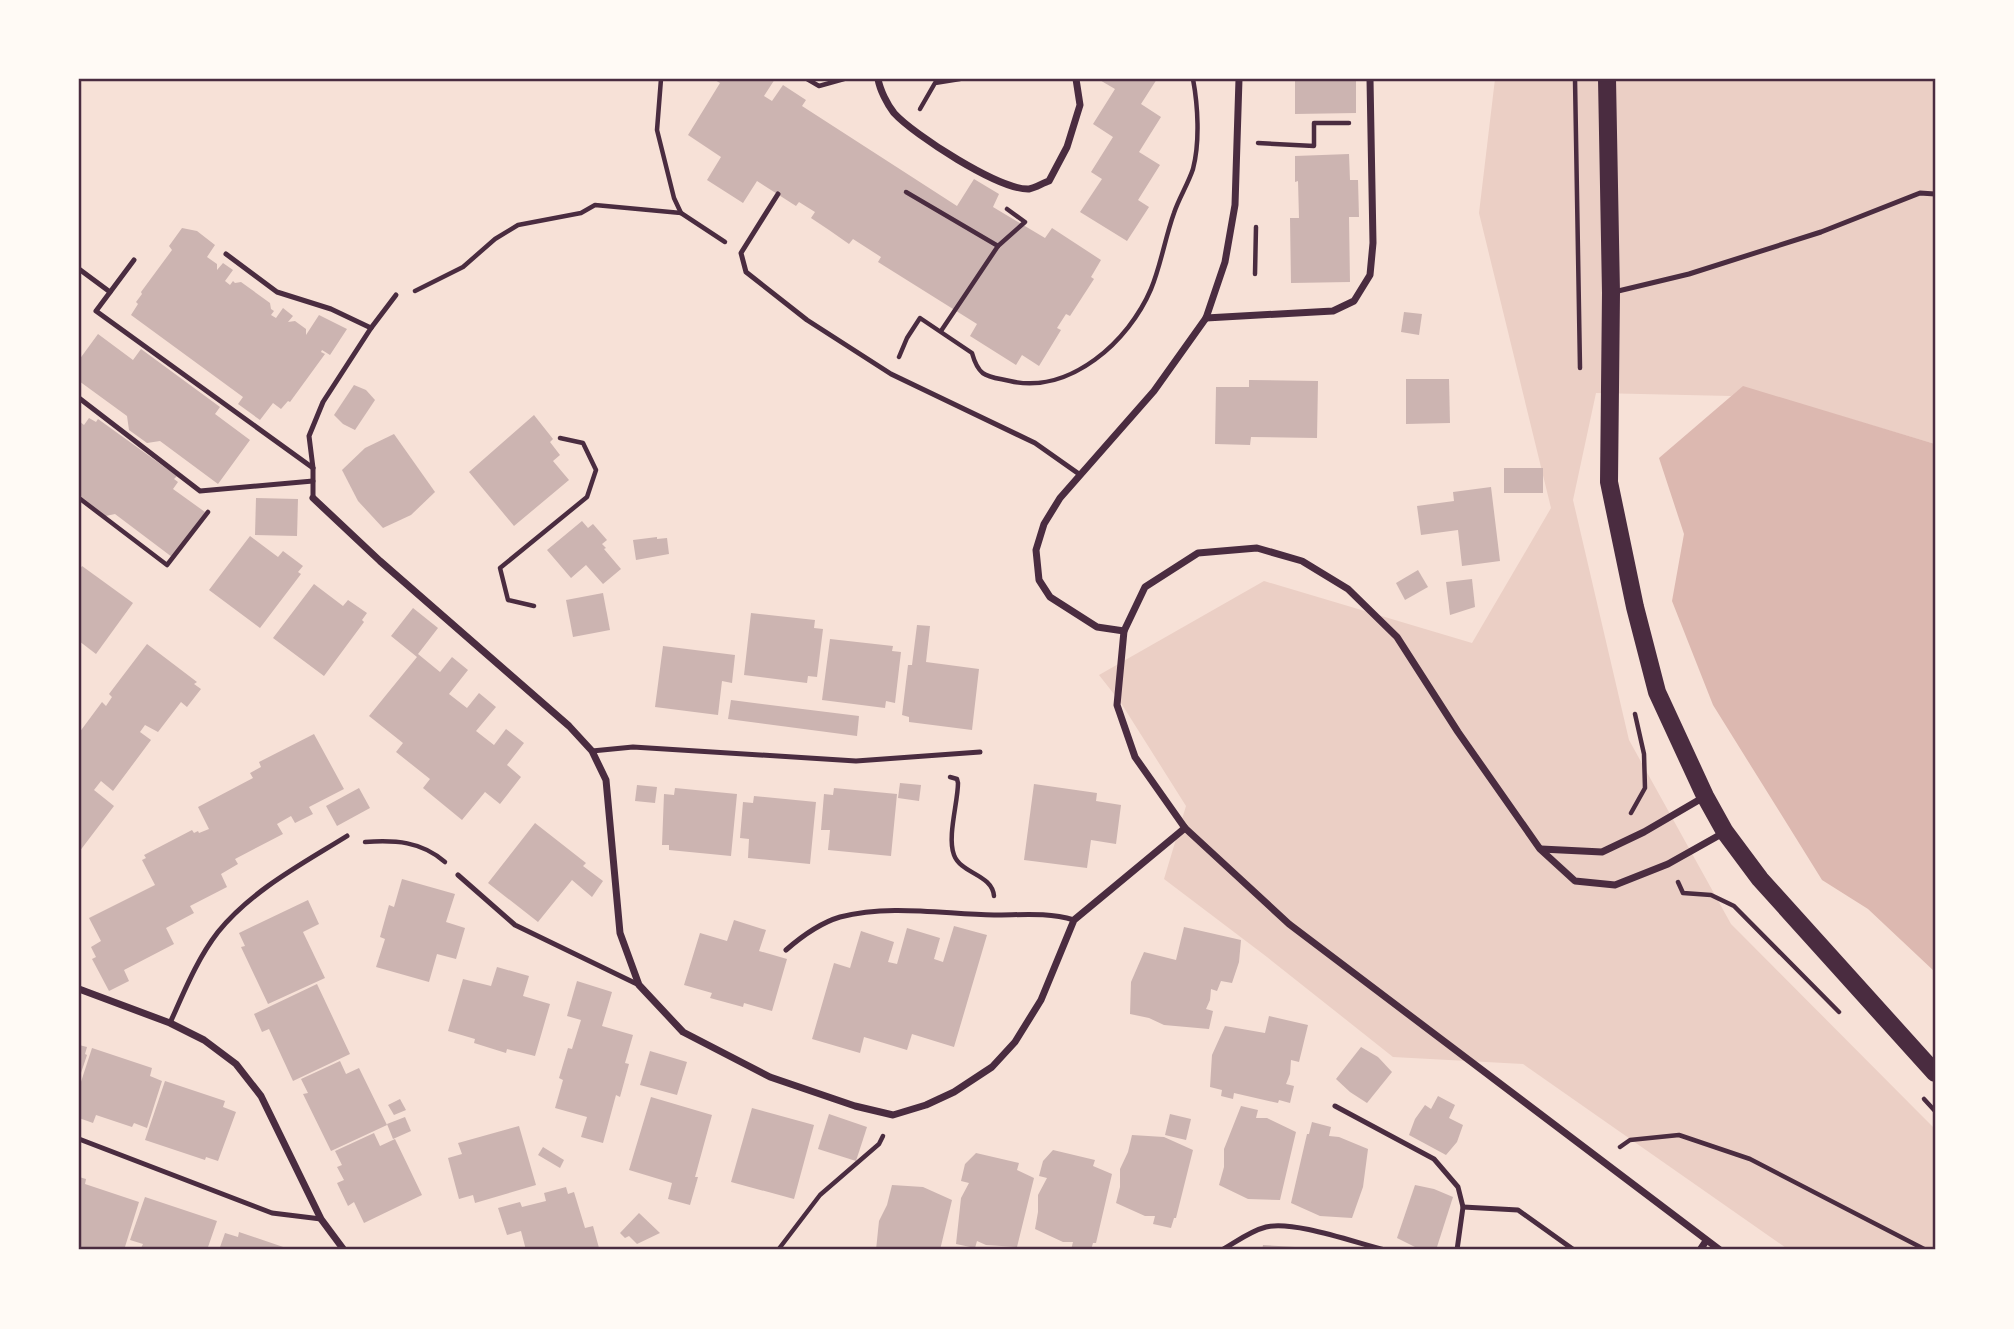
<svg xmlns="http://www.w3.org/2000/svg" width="2014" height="1329" font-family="'Exo 2',sans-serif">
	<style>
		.green { fill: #ebcfc5 }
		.water { fill: #dcb8b0 }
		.building { fill: #ccb4b1 }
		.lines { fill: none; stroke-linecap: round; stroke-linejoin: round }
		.path { stroke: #4a2c40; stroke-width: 4.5 }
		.service { stroke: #4a2c40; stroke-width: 5 }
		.minor { stroke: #4a2c40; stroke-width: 7 }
		.primary { stroke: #4a2c40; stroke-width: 18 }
		.neatline { fill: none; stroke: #4a2c40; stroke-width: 2.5 }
	</style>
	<rect width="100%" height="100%" fill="#f7e1d7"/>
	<path class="green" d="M1495 79H1935V444L1743 387 1731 396 1596 393 1573 500 1629 740 1731 924 1935 1129V1250H1789L1523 1064 1393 1057 1267 957 1164 879 1186 806 1121 703 1099 675 1264 581 1472 643 1551 508 1479 213Z"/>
	<path class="water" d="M1743 386 1935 444V972L1868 909 1822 880 1713 705 1672 601 1684 534 1659 458Z"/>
	<g class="building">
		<path d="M713 79H775L764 96 772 101 783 85 806 100 802 106 957 206 974 179 999 194 993 207 1045 238 1052 228 1101 260 1091 277 1094 279 1070 316 1066 314 1057 328 1061 330 1039 366 1022 355 1016 365 970 336 977 324 878 262 881 257 853 239 849 244 829 230 811 218 815 212 799 202 796 206 757 181 743 203 707 180 721 157 688 135 720 83Z"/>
		<path d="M1098 79H1157L1141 104 1161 117 1139 152 1160 165 1138 200 1149 207 1127 241 1080 212 1102 179 1091 172 1113 137 1093 124 1115 89Z"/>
		<path d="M1295 79H1356V113L1295 114Z"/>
		<path d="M1349 154 1350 180H1358L1359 217H1349L1350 282 1291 283 1290 218H1299L1298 181 1295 182V156Z"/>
		<path d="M182 228 197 231 215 245 207 257 217 264V270L223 263 233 270 225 281 230 285 233 281 235 283 241 282 270 303 271 309 274 311 271 315 276 318 283 308 293 316 288 322 295 321 306 329V335L319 315 347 329 330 355 322 350 321 352 325 354 290 402 288 401 281 409 273 403 260 420 238 404 243 397 131 315 138 304 136 302 142 294 141 292 172 250 169 246Z"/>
		<path d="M1404 312 1422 314 1419 335 1401 332Z"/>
		<path d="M98 334 133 360 141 349 220 407 215 414 250 440 218 484 160 441 147 443 129 430 127 416 79 381V360Z"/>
		<path d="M1406 379H1449L1450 423 1406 424Z"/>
		<path d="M1249 380 1318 381 1317 438 1251 437 1250 445 1215 444 1216 387H1249Z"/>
		<path d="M354 385 366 390 375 400 355 430 343 424 334 415Z"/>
		<path d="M534 415 553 439 550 442 560 455 553 461 569 480 514 526 469 472Z"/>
		<path d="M89 418 96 422 98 419 177 476 174 479 178 482 173 489 205 512 172 557 115 514 101 517 83 503 79 488V421L84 425Z"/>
		<path d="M394 434 435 492 411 515 383 528 358 501 342 470 365 448Z"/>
		<rect x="1504" y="468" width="39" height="25"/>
		<path d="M1491 487 1500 561 1462 566 1458 530 1421 535 1417 506 1454 501 1453 492Z"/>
		<path d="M256 498 298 499 297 536 255 535Z"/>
		<path d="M582 521 588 528 593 524 607 540 602 544 606 548 604 549 621 569 603 584 586 565 571 578 547 550Z"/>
		<path d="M250 536 278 557 283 551 303 566 298 572 301 574 260 628 209 590Z"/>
		<path d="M657 537V539L667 538 669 554 636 560 633 540Z"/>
		<path d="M82 566 133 603 96 654 79 641V571Z"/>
		<path d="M1418 570 1428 587 1405 600 1396 583Z"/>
		<path d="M1472 579 1475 607 1450 615 1446 582Z"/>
		<path d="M314 584 343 606 348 600 367 613 362 620 364 622 324 676 273 638Z"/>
		<path d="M603 593 610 630 573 637 566 600Z"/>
		<path d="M413 608 438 628 418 654 440 672 452 657 468 670 449 694 467 708 479 693 496 707 476 731 494 745 506 729 524 743 507 765 521 777 500 804 485 792 462 820 423 788 430 779 396 752 403 743 369 716 417 657 391 636Z"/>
		<path d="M751 613 815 620 814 628 823 629 817 677 808 676 807 683 744 675Z"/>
		<path d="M917 625 930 626 926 662 979 669 972 730 909 722V717L902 715 908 665H912Z"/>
		<path d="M830 639 893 646 892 651 901 652 895 703 886 701 885 708 822 700Z"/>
		<path d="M147 644 197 682 194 684 201 689 187 707 181 702 158 732 145 725 140 732 151 740 113 791 101 781 94 790 114 806 79 852V733L102 702 106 706 112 697 109 694Z"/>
		<path d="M663 646 735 655 732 683 722 681 718 715 655 707Z"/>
		<path d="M731 700 859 716 857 736 728 719Z"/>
		<path d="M314 734 344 789 309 807 313 814 295 823 291 816 277 824 283 834 235 859 238 864 221 874 227 887 190 906 194 913 166 928 174 944 124 970 129 981 109 991 92 959 96 957 91 947 101 941 89 918 155 885 142 860 146 858 144 855 192 830 194 833 198 831 199 833 209 829 198 807 253 778 250 773 261 767 259 762Z"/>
		<path d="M900 783 921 785 919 801 898 798Z"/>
		<path d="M1034 784 1097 793 1096 801 1121 805 1116 844 1091 840 1087 868 1024 860Z"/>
		<path d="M637 785 657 787 655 803 635 801Z"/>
		<path d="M359 788 370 808 337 826 326 806Z"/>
		<path d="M675 788 737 794 731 856 669 850V845H662L664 794 674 795Z"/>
		<path d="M834 788 897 794 891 856 828 850 830 830H821L824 794 833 795Z"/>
		<path d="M754 796 816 802 810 864 748 858 749 839 740 838 743 802 753 803Z"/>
		<path d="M535 823 586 863 583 866 603 881 592 897 572 880 538 922 488 883Z"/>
		<path d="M402 879 455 894 446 922 465 928 456 959 437 954 429 982 376 967 385 939 380 937 389 905 394 907Z"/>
		<path d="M308 900 319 924 303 932 325 978 268 1004 241 947 245 946 239 933Z"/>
		<path d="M734 920 766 930 759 951 787 959 772 1011 744 1003 743 1007 710 998 712 993 684 985 700 933 727 941Z"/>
		<path d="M954 926 987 935 954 1047 912 1034 907 1050 864 1037 860 1053 812 1039 834 963 850 968 861 931 894 942 888 962 897 964 907 928 940 938 934 959 943 962Z"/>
		<path d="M1184 927 1241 940 1239 962 1232 983 1221 981 1217 991 1211 989 1210 1000 1206 1009 1213 1011 1209 1029 1164 1025 1149 1018 1130 1014 1131 982 1144 952 1176 960Z"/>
		<path d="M497 967 529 976 523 996 550 1004 535 1056 507 1049 506 1053 474 1043 475 1039 448 1031 463 979 491 986Z"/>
		<path d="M577 981 612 992 602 1026 633 1035 625 1063 629 1064 620 1097 616 1095 603 1143 581 1137 587 1117 555 1108 563 1080 559 1078 568 1048 572 1049 581 1020 567 1016Z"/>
		<path d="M317 984 350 1054 293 1081 269 1029 262 1032 254 1014Z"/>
		<path d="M1269 1016 1308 1025 1299 1062 1291 1060 1290 1074 1286 1084 1294 1086 1290 1103 1279 1100 1278 1103 1234 1093 1233 1099 1221 1096 1222 1090 1210 1087 1212 1055 1225 1026 1265 1033Z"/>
		<path d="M79 1045 87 1047 85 1054 87 1055 79 1079Z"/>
		<path d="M1361 1047 1378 1057 1392 1072 1367 1103 1350 1092 1336 1079Z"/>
		<path d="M92 1048 152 1068 150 1076 162 1081 147 1128 134 1123 132 1127 96 1115 93 1123 79 1118V1088Z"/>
		<path d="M650 1051 687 1062 677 1095 640 1085Z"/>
		<path d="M340 1061 346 1074 359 1068 387 1125 331 1151 303 1094 308 1093 301 1079Z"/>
		<path d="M165 1081 225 1101 223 1107 236 1112 218 1161 206 1157 205 1160 145 1140Z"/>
		<path d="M1438 1096 1455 1105 1449 1118 1463 1125 1457 1142 1446 1155 1409 1135 1415 1119 1425 1105 1431 1109Z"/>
		<path d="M651 1097 712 1115 695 1177H698L690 1205 668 1199 672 1183 629 1170Z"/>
		<path d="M400 1099 406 1110 394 1115 388 1105Z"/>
		<path d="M1241 1106 1258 1110 1256 1118H1267L1296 1132 1280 1200 1248 1199 1219 1185 1224 1167V1149Z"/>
		<path d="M752 1108 814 1125 794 1199 731 1182Z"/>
		<path d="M829 1114 867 1127 856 1161 818 1149Z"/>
		<path d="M1170 1114 1191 1119 1186 1140 1165 1135Z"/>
		<path d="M405 1117 411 1131 393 1139 387 1124Z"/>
		<path d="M1312 1122 1331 1127 1329 1136 1339 1137 1368 1149 1363 1187 1352 1218 1320 1216 1291 1203 1307 1134H1309Z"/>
		<path d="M519 1126 536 1185 475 1203 473 1195 459 1199 448 1158 462 1154 458 1143Z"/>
		<path d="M374 1133 380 1146 395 1139 422 1195 364 1223 354 1202 348 1206 337 1183 344 1180 337 1167 342 1165 335 1151Z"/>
		<path d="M1132 1135 1164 1137 1193 1150 1176 1218H1174L1171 1228 1153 1224 1155 1216H1145L1116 1203 1120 1187V1169L1128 1152Z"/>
		<path d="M543 1147 564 1160 560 1168 538 1155Z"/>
		<path d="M1053 1150 1095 1160 1093 1166 1112 1174 1096 1243H1093L1091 1250H1071L1073 1242H1063L1035 1229 1038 1212V1195L1047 1178 1039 1176 1043 1161Z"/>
		<path d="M976 1153 1019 1163 1017 1170 1034 1178 1017 1247 986 1245 977 1241 975 1248 956 1244 961 1198 969 1183 961 1181 965 1164Z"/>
		<path d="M79 1177 86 1179 85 1184 139 1202 124 1250H85L79 1248Z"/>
		<path d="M892 1185 923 1187 952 1200 940 1250H876L879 1221 887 1205Z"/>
		<path d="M1415 1185 1434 1189 1453 1197 1436 1250 1415 1247 1397 1238Z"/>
		<path d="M566 1187 568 1194 574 1192 585 1228 593 1226 599 1248 590 1250H526L521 1231 507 1235 498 1208 520 1202 522 1207 546 1201 544 1193Z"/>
		<path d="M145 1197 217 1221 207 1250H140L143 1244 130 1240Z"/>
		<path d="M639 1213 660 1233 637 1244 629 1236 625 1238 620 1233Z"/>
		<path d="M239 1232 292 1250H219L225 1233 238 1237Z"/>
		<path d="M1263 1245 1295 1247 1303 1250H1262Z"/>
	</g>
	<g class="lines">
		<g class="path">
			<path d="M661 79 657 130 674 198 681 213 725 242"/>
			<path d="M807 79 819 86 844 79"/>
			<path d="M1575 79 1580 368"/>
			<path d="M920 109 935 83 960 79"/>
			<path d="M1258 143 1314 146V123H1349"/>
			<path d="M906 192 998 246"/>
			<path d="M1255 274 1256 227"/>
			<path d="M415 291 463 267 495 239 518 225 581 213 595 205 681 213"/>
			<path d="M941 331 998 246 1025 222 1007 209"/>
			<path d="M899 357 907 338 920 318 972 353C979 378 987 376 1010 381 1070 395 1129 341 1151 289 1161 265 1165 238 1174 213 1179 198 1188 184 1193 169 1200 142 1198 106 1193 79"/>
			<path d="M79 498 167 565 208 512"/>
			<path d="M534 606 508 600 500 568 587 497 596 470 583 443 560 438"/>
			<path d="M950 777 957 779 958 783C958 802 947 837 954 855 961 874 992 874 994 896"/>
			<path d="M1631 813 1645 788 1644 754 1635 714"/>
			<path d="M365 842C395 840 421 841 445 862"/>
			<path d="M1678 882 1683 893 1711 895 1734 906 1839 1012"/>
			<path d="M1924 1099 1935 1111"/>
			<path d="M1620 1147 1630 1140 1679 1135 1750 1159 1926 1250"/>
			<path d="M778 1250 820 1195 879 1144 883 1136"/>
		</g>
		<g class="service">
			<path d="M778 194 741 253 746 272 807 320 891 374 1035 443 1079 474"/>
			<path d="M226 254 277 292 331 309 371 328 323 402 309 436 313 468V498"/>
			<path d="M134 260 96 311 313 468"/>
			<path d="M79 269 110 292"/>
			<path d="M1614 292 1689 274 1821 232 1920 193 1935 194"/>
			<path d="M371 328 396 295"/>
			<path d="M79 398 200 491 313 481"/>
			<path d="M592 751 633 747 856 761 980 752"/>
			<path d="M458 875 515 925 639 985"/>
			<path d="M786 950C802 936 820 923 840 917 890 904 943 914 994 915 1022 915 1047 912 1074 920"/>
			<path d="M170 1023C184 992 197 959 218 932 252 890 302 864 347 836"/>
			<path d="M1335 1106 1434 1159 1458 1187 1463 1207 1457 1250"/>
			<path d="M79 1139 272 1213 321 1219"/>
			<path d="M1463 1207 1518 1210 1574 1250"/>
			<path d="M1222 1250C1236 1242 1250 1231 1266 1227 1293 1220 1356 1243 1385 1250"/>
		</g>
		<g class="minor">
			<path d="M878 79C880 90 887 104 894 113 914 135 999 190 1029 189 1035 188 1043 183 1049 181L1067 147 1080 105 1076 79"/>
			<path d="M1206 318 1333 311 1354 301 1370 275 1373 243 1370 79"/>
			<path d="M313 498 380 561 569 726 592 751 606 780 620 933 639 985 683 1032 770 1077 855 1106 893 1115 926 1105 954 1092 992 1067 1015 1042 1041 1000 1074 920 1185 828"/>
			<path d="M1124 631 1097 627 1050 597 1039 580 1036 550 1044 524 1060 498 1154 391 1206 318 1225 262 1235 205 1239 79"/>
			<path d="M1541 849 1602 852 1644 832 1704 797"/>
			<path d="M79 989 170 1023 204 1040 236 1064 261 1096 321 1219 344 1250"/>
			<path d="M1700 1250 1706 1241"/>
			<path d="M1720 1250 1289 924 1185 828 1135 757 1117 705 1124 631 1145 587 1198 553 1257 548 1302 561 1348 589 1397 637 1458 732 1540 849 1575 881 1615 885 1668 864 1725 832"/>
		</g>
		<path class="primary" d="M1607 79 1611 293 1609 482 1635 607 1657 692 1705 796 1725 832 1760 879 1935 1073"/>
	</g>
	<rect width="2014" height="1329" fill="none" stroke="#fffaf5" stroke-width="161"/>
	<rect x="80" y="80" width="1854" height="1168" class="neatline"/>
</svg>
